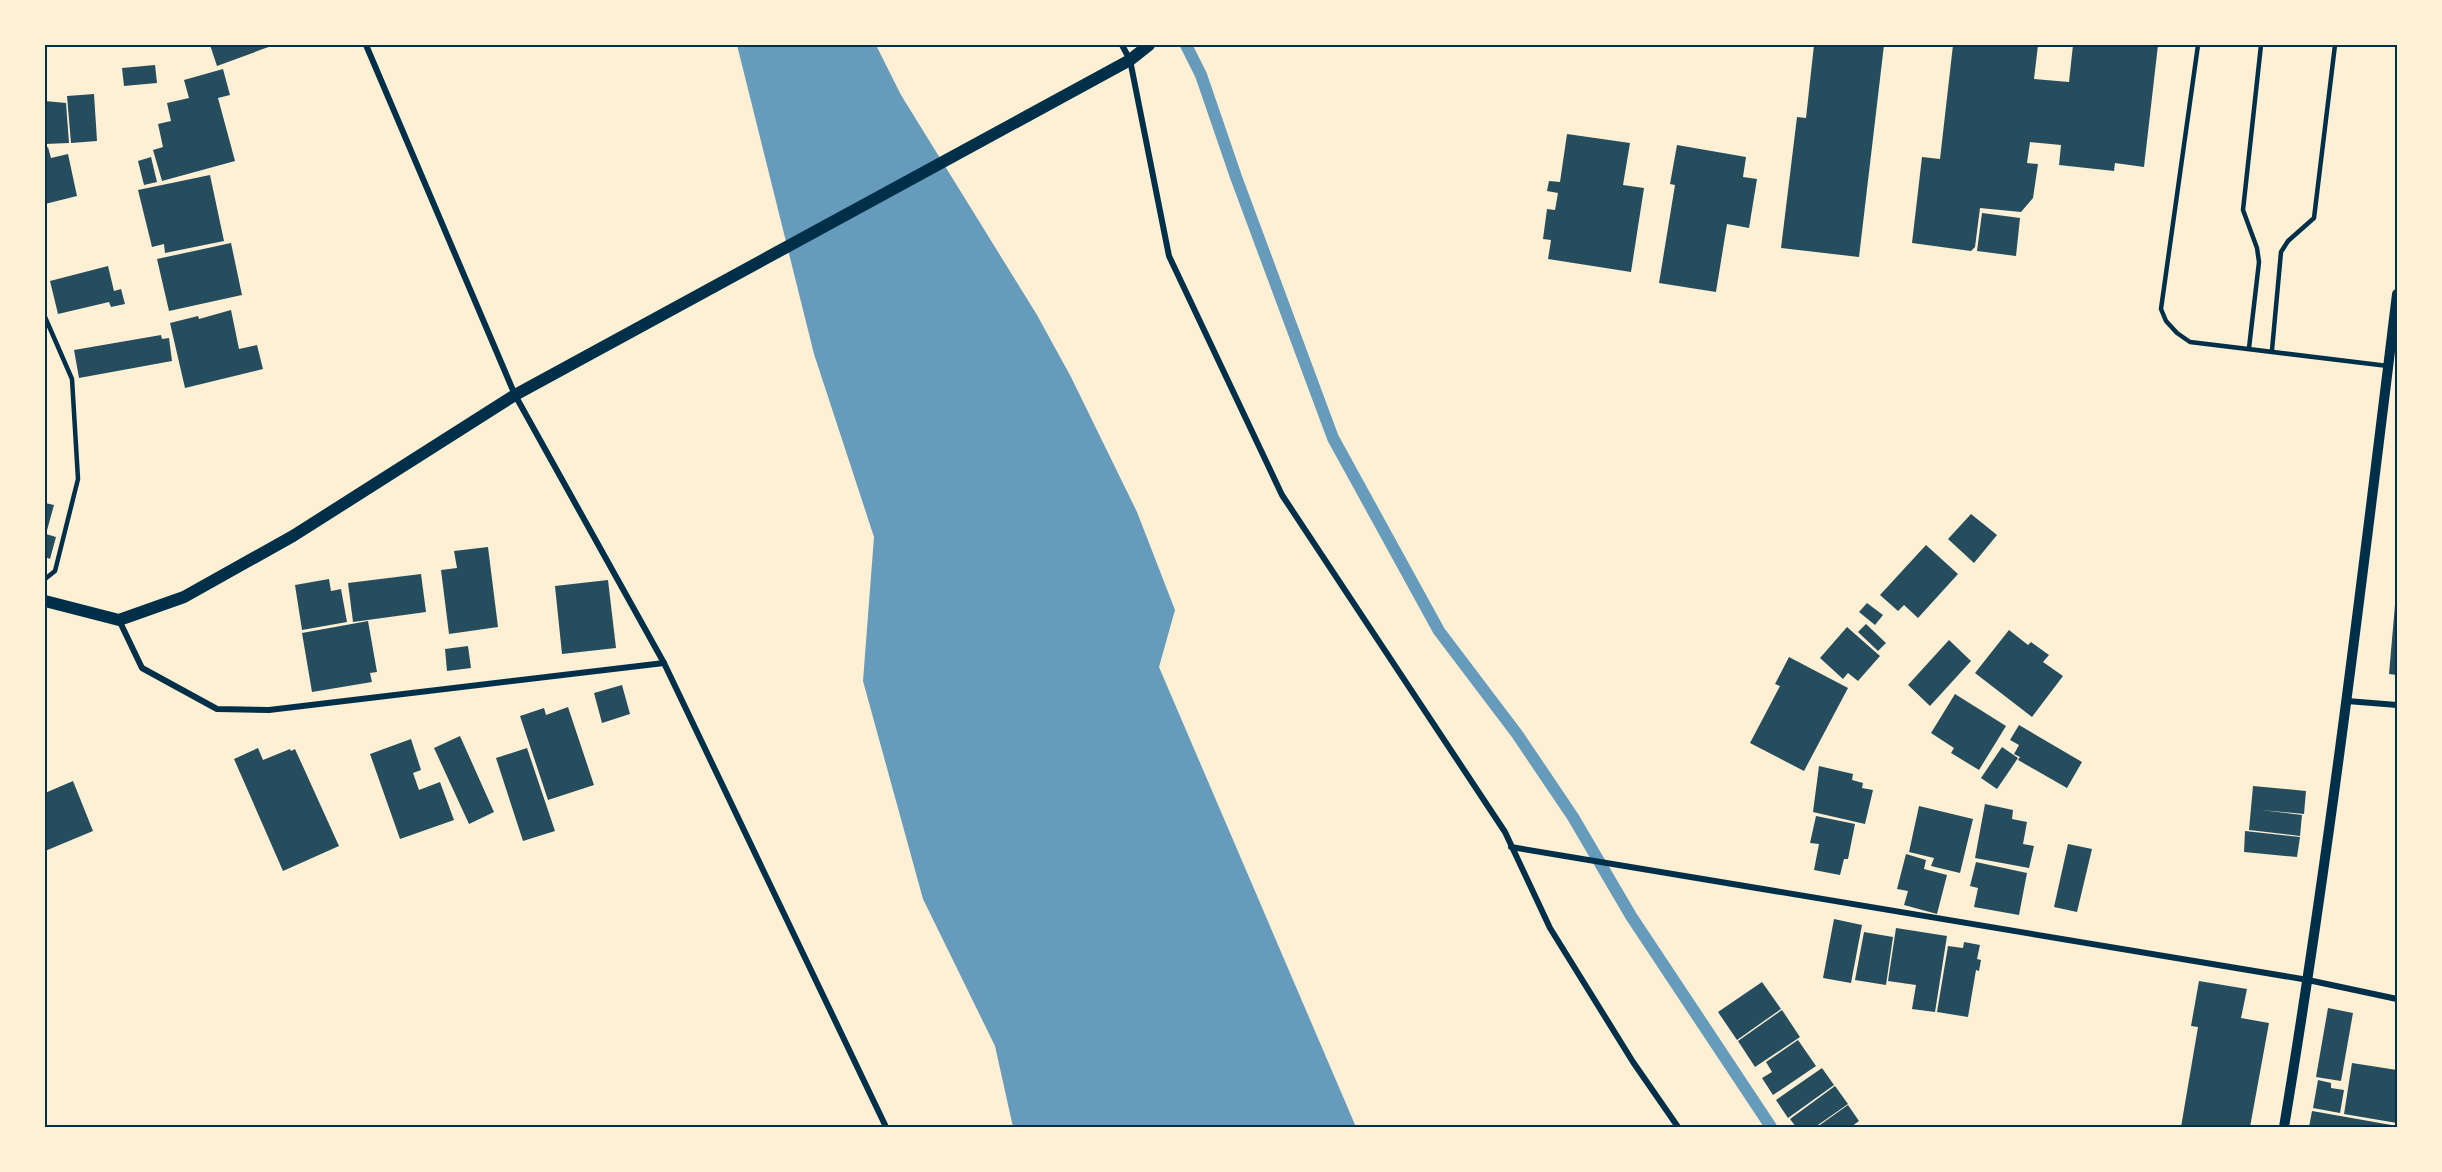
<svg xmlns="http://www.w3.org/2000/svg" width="2442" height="1172" font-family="Manrope,sans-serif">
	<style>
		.water { fill: #669bbc }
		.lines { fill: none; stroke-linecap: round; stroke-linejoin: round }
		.stream { stroke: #669bbc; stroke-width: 12 }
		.building { fill: #264d5e }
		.service { stroke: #003049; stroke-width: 4.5 }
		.minor { stroke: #003049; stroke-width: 6 }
		.tertiary { stroke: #003049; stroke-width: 10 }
		.secondary { stroke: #003049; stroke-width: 12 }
		.neatline { fill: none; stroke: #003049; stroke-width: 2 }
	</style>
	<rect width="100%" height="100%" fill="#fdf0d5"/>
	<path class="water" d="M737 45H876L901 95 1037 315 1071 377 1137 512 1175 610 1159 667 1356 1127H1013L995 1046 923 899 863 681 874 537 814 354Z"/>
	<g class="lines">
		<path class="stream" d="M1186 45 1201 75 1236 177 1333 438 1439 631 1517 734 1573 817 1631 916 1771 1127"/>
	</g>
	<g class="building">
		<path d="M210 45H274L217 66Z"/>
		<path d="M1814 45H1884L1859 257 1781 248 1797 117 1806 118Z"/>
		<path d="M1953 45H2038L2034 79 2069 82 2073 45H2158L2144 167 2115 163 2114 171 2059 165 2061 145 2030 142 2027 163 2038 164 2033 198 2021 212 1980 208 1975 247 1971 251 1912 243 1922 157 1940 159Z"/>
		<path d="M155 65 157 83 124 86 122 68Z"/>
		<path d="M223 69 230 95 218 98 235 161 162 181 153 150 163 147 158 124 171 121 167 103 189 98 184 80Z"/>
		<path d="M94 94 97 141 71 143 67 96Z"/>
		<path d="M45 101 66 103 69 143 45 144Z"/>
		<path d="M1567 134 1630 143 1623 185 1644 188 1631 272 1548 259 1551 240 1543 239 1547 209 1555 210 1558 193 1547 191 1549 181 1560 182Z"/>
		<path d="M1677 145 1746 157 1743 177 1757 179 1749 228 1727 224 1716 292 1659 283 1675 185 1670 184Z"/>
		<path d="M48 147 51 158 68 154 77 196 45 204V148Z"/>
		<path d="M151 157 157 182 144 185 138 161Z"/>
		<path d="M210 175 224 241 165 253 164 244 152 247 138 190Z"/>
		<path d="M1982 213 2020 218 2016 256 1977 251Z"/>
		<path d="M231 243 242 295 169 311 157 259Z"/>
		<path d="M108 266 114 291 121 289 125 304 111 307 109 302 58 314 50 281Z"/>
		<path d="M231 310 239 349 257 345 263 369 185 388 170 323 198 316 199 319Z"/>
		<path d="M161 335 162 339 169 338 172 361 79 378 74 350Z"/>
		<path d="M45 503 54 505 46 534 56 537 50 559 45 557Z"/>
		<path d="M1971 514 1997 535 1974 563 1948 539Z"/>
		<path d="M1926 545 1958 574 1918 618 1904 605 1898 611 1880 595Z"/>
		<path d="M488 547 498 627 449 634 441 570 457 568 454 551Z"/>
		<path d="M421 574 426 612 353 622 348 583Z"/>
		<path d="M329 579 331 591 341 589 347 622 302 630 295 585Z"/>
		<path d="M608 580 616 648 562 654 555 586Z"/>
		<path d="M1867 603 1883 615 1875 625 1859 612Z"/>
		<path d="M2395 605H2397V675L2389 674Z"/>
		<path d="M368 621 377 672 370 673 372 682 312 692 302 633Z"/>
		<path d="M1866 624 1886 643 1878 651 1858 632Z"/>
		<path d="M1847 627 1880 656 1858 681 1848 673 1843 679 1820 658Z"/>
		<path d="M2009 630 2028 645 2031 642 2049 655 2043 662 2063 676 2032 717 1975 673Z"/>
		<path d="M1949 640 1971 661 1930 706 1908 685Z"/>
		<path d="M468 646 471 668 447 671 445 649Z"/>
		<path d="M1789 657 1848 688 1804 771 1750 743 1780 686 1775 684Z"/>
		<path d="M622 685 630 714 602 723 594 693Z"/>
		<path d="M1955 694 2006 726 1979 770 1951 753 1954 748 1931 733Z"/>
		<path d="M568 707 594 785 548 800 520 716 544 708 546 715Z"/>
		<path d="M2019 725 2082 762 2067 788 2018 760 2020 757 2014 754 2019 745 2010 740Z"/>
		<path d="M460 736 494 812 469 824 434 748Z"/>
		<path d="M411 739 421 770 413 773 419 790 440 782 454 820 400 839 370 754Z"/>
		<path d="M2002 747 2018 758 1997 789 1981 778Z"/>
		<path d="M258 748 263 760 290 749 291 751 295 749 339 846 283 871 234 759Z"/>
		<path d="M527 748 555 831 523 841 496 758Z"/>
		<path d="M1819 766 1853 774 1852 780 1863 783 1862 788 1873 790 1865 824 1813 812Z"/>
		<path d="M73 781 93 831 45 851V793Z"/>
		<path d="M2253 786 2306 791 2304 814 2261 810 2302 815 2300 836 2249 830Z"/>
		<path d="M1985 804 2013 810 2012 819 2027 822 2023 844 2034 846 2029 868 1975 858Z"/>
		<path d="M1919 806 1973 819 1960 873 1931 866 1934 858 1909 852Z"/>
		<path d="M1816 816 1855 824 1848 859H1844L1840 875 1814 870 1819 844 1810 843Z"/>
		<path d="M2245 831 2300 837 2297 857 2244 852Z"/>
		<path d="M2068 844 2092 849 2077 912 2054 907Z"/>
		<path d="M1906 854 1926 860 1924 869 1947 875 1937 914 1904 905 1908 891 1897 889Z"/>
		<path d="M1976 862 2027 873 2019 915 1974 907 1978 888 1970 886Z"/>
		<path d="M1834 919 1862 925 1851 983 1823 978Z"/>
		<path d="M1896 928 1947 936 1935 1012 1912 1009 1916 985 1888 981Z"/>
		<path d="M1864 932 1893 937 1886 985 1855 980Z"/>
		<path d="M1964 942 1980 945 1977 959 1981 960 1979 971 1976 970 1968 1017 1937 1012 1948 946 1963 948Z"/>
		<path d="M2199 981 2247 989 2241 1018 2269 1023 2250 1127H2181L2198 1027 2191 1026Z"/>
		<path d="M1762 982 1781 1009 1737 1040 1718 1012Z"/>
		<path d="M2328 1008 2353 1013 2341 1081 2316 1077Z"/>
		<path d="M1782 1010 1800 1037 1755 1067 1738 1041Z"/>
		<path d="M1798 1040 1816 1066 1773 1095 1762 1078 1772 1072 1766 1062Z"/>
		<path d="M2352 1063 2397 1070V1123L2344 1114Z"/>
		<path d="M1822 1068 1834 1085 1788 1118 1776 1100Z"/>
		<path d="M2318 1080 2331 1083V1088L2344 1090 2340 1113 2313 1108Z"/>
		<path d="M1835 1086 1848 1104 1815 1127H1796L1790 1119Z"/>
		<path d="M1848 1105 1859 1121 1851 1127H1817Z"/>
		<path d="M2312 1111 2397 1126V1127H2309Z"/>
	</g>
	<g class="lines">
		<g class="service">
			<path d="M2198 45 2161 309 2166 321 2177 333 2190 342 2388 366"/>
			<path d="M45 317 72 379 78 479 55 571 45 579"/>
			<path d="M2249 348 2259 262 2257 248 2243 210 2261 45"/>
			<path d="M2272 350 2281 252 2288 241 2314 218 2335 45"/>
		</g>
		<g class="minor">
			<path d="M366 45 515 395 664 663 886 1127"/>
			<path d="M1122 45 1130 60 1169 256 1282 495 1505 832 1550 928 1633 1062 1678 1127"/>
			<path d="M119 620 142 668 217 709 269 710 664 663"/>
			<path d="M2347 701 2397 705"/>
			<path d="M1511 847 2308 980 2397 999"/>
		</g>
		<path class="tertiary" d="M2284 1127C2330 850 2363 572 2397 294"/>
		<path class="secondary" d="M45 601 119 620 184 597 293 536 515 395 1130 60 1149 45"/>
	</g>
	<rect width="2442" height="1172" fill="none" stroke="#fdf0d5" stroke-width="93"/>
	<rect x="46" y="46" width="2350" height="1080" class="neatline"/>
</svg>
